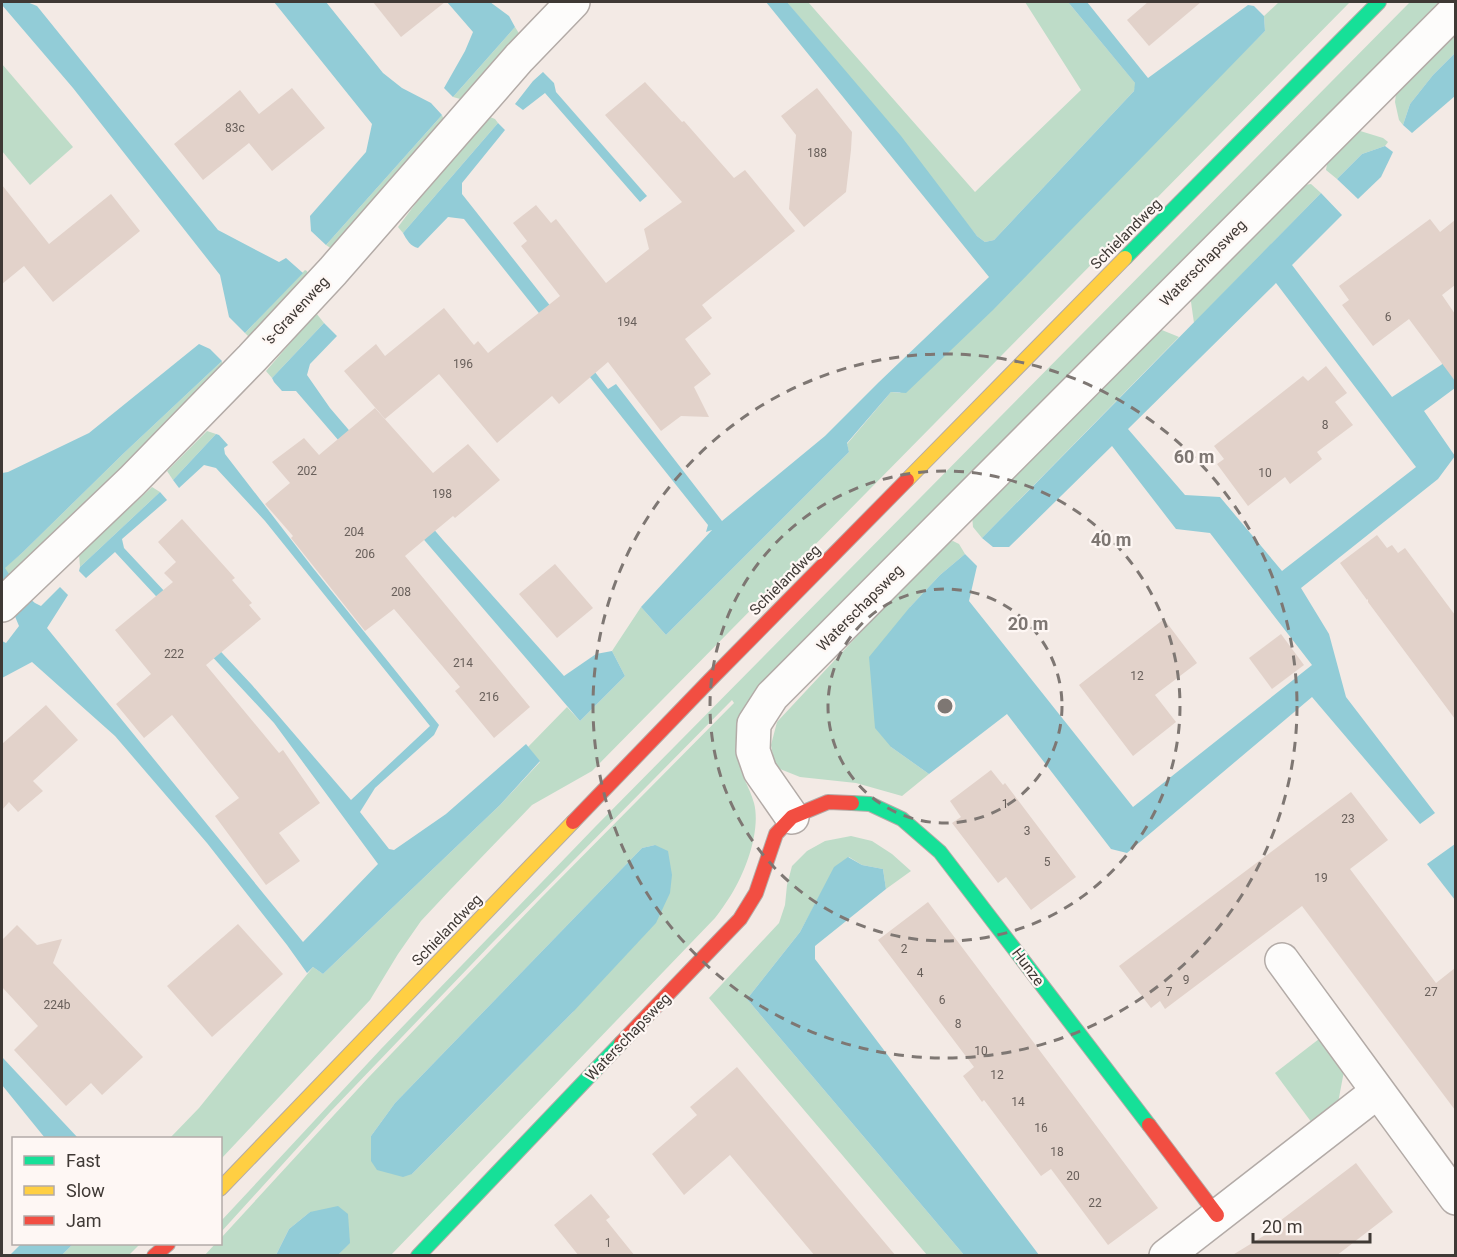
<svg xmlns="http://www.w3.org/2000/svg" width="1457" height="1257" font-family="Roboto,sans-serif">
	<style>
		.green { fill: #bedcc8; fill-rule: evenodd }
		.water { fill: #92ccd7; fill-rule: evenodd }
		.building { fill: #e2d2ca }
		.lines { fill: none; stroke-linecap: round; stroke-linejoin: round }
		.street-casing { stroke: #b3aba7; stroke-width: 36 }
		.fast-casing { stroke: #b3aba7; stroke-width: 16 }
		.slow-casing { stroke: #b3aba7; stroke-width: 16 }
		.jam-casing { stroke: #b3aba7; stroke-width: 16 }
		.street { stroke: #fdfcfb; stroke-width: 33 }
		.fast { stroke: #16e098; stroke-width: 14 }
		.slow { stroke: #ffcf43; stroke-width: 14 }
		.jam { stroke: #f24e42; stroke-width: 14 }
		.ring { fill: none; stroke: #7e7773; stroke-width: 3; stroke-dasharray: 10 8 }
		.labels { text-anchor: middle; stroke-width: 4.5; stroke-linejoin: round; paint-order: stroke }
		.number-label { font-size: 12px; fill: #685f5a }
		.street-label { font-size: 15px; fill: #3f3935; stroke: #fef7f4 }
		.centre { fill: #7e7773; stroke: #fef7f4; stroke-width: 3 }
		.ring-label { font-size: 18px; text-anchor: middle; font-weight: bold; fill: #7e7773; stroke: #fef7f4; stroke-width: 4.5; stroke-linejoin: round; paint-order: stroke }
	</style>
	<rect width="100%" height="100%" fill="#f3eae5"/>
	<g class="green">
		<path d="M787 2H808L975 192 1081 90 1025 2H1068L1136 84 1134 91 994 240 985 242 977 236Z"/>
		<path d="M1279 2H1350L592 771 532 805 450 890 421 921 398 954 370 1000 221 1159 220 1138H170L199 1108 313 967 323 974 500 805 540 762 528 747 567 707 580 721 625 676 612 651 641 607 666 635 849 452 847 444 891 392 900 393 1265 31 1264 16Z"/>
		<path d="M1410 2H1439L757 693C753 707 739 737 738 750 738 774 748 782 754 803 761 830 746 871 731 895 726 903 721 910 715 918L391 1255H338L350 1242 310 1212 289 1229 276 1255 204 1256 215 1244H220L221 1238 368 1078 541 898 734 703 732 700 493 942 331 1111 221 1232V1221L381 1049 595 827ZM655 845 573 1012 412 1174 371 1136 395 1103 642 848Z"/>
		<path d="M1455 26V53L1433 75 1410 104 1403 125 1399 120 1395 102 1397 86Z"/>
		<path d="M515 27 520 35 464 100 453 97Z"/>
		<path d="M2 64 73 147 30 185 2 151Z"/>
		<path d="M442 115 445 123 332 249 326 245Z"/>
		<path d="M490 117 495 119 498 123 403 233 398 227 416 203Z"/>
		<path d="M1357 130 1383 138 1388 142 1385 146 1362 154 1337 179 1326 170 1328 158Z"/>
		<path d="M1311 184 1321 193 1194 323 1190 295 1298 186Z"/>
		<path d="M305 270 307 271 308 276 255 334 248 336 245 333Z"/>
		<path d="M316 313 324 323 272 378 266 371Z"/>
		<path d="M1157 328 1179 337 982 538 973 527 972 516Z"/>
		<path d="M222 361 223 368 9 582 4 568 22 553 124 453Z"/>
		<path d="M207 431 216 434 173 480 167 471Z"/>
		<path d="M152 487 160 492 80 567 79 554Z"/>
		<path d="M953 541 959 544 965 554 940 575 910 607 891 747 929 774 902 796 856 783 800 777 775 767 771 745 777 722 888 603 948 542Z"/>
		<path d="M851 836 872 841 892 854 911 871 886 889 883 869 862 865 849 857 835 867 800 932 747 999 964 1255H927L709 998 779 923 785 905 787 885 792 866 807 851 825 841Z"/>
		<path d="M1319 1039 1344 1071 1338 1103 1312 1123 1275 1073Z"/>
		<path d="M73 1244H140L129 1255H62Z"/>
	</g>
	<g class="water">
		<path d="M2 2H27L37 6 218 230 279 262 286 258 303 273 245 333 229 317 220 275 73 88 2 5Z"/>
		<path d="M274 2H326L383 73 402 88 431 103 442 115 326 245 311 231 310 216 366 152 372 124Z"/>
		<path d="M447 2H490L509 16 515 27 453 97 444 88 465 51 473 32Z"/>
		<path d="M766 2H787L901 136 977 236 985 242 994 240 1134 91 1135 83 1068 2H1087L1148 78 1248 5 1254 6 1264 16 1265 31 993 310 906 393 891 392 847 443 849 452 666 635 641 607 712 530 706 532 708 525 464 219 448 217 418 248C411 247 406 239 403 233L498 123 505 130 462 183V194L578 341 574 345 608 389 616 384 722 521 825 436 879 382 989 277Z"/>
		<path d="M1455 53V96L1412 133 1403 125 1410 104 1433 75Z"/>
		<path d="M543 72 554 83 556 92 647 196 640 202 545 93 523 110 515 104 533 81Z"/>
		<path d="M1385 146 1393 152 1381 177 1358 199 1337 179 1362 154Z"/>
		<path d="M1321 193 1342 215 1292 265 1392 397 1441 365 1455 354V388L1424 411 1455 456 1438 479 1301 588 1329 634 1346 697 1435 813 1420 824 1312 697 1127 853 1111 849 1007 714 929 774 891 747 875 728 869 657 910 607 940 575 965 554 977 566 969 601 1133 807 1312 665 1210 533 1176 529 1112 446 1009 547H993L982 538ZM1276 283 1416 467 1282 571 1220 497 1185 495 1128 429Z"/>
		<path d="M324 323 337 336 310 364 307 375 330 408 443 540 564 676 596 654 612 651 625 676 580 721 296 391H282L274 382 272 378Z"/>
		<path d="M199 344 210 349 222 361 124 453 22 553 5 568 9 574 7 580 35 603 41 606 60 587 68 595 47 628 303 942 378 864 274 723 115 552 86 578 79 571 80 567 160 492 167 500 122 539 124 548 252 685 351 800 430 726 265 521 216 468 204 465 179 488 173 480 216 434 219 435 228 445 224 448 225 454 313 568 439 725 434 735 375 788 360 812 389 849 394 850 446 814 526 744 540 761 500 805 323 974 313 967 307 973 287 945 207 843 115 736 32 662 2 678V641L6 643 19 626 14 614 2 596V473L8 472 89 433Z"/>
		<path d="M1455 844V900L1427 864Z"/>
		<path d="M655 845 668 851 672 875 670 893 656 923 573 1012 412 1174 403 1177 377 1170 371 1161V1136L395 1103 642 848Z"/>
		<path d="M848 857 862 865 883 869 886 889 815 946V959L1039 1255H964L747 999 800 932 834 867Z"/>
		<path d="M2 1057 78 1138H45L2 1085Z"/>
		<path d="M338 1206 348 1214 350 1243 338 1255H276L289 1229 310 1212Z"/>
		<path d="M21 1244H73L62 1255H10Z"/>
	</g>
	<g class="building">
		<path d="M373 2H445L401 37Z"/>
		<path d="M1148 2H1201L1149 46 1127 20Z"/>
		<path d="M645 82 682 122 684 121 734 178 745 170 795 231 702 305 712 318 685 339 711 374 694 387 709 417 681 416 661 431 608 362 559 404 552 396 497 443 439 374 385 419 344 371 376 344 385 356 444 308 474 345 478 341 488 353 560 296 521 246 527 241 513 223 536 205 551 223 556 219 606 283 649 249 644 229 682 202 605 115Z"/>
		<path d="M292 88 325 128 272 171 249 143 203 180 174 144 240 90 259 114Z"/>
		<path d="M817 88 852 132 851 150 846 192 804 227 789 209 796 135 781 116Z"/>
		<path d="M2 185 49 244 111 194 140 231 53 302 24 266 2 284Z"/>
		<path d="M1430 219 1440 232 1455 220V285L1442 295 1455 314V381L1409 319 1373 346 1342 305 1349 300 1339 286Z"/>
		<path d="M1326 366 1347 393 1335 402 1353 425 1317 452 1322 459 1290 484 1285 477 1248 506 1217 464 1224 459 1214 446 1303 376 1308 381Z"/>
		<path d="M375 408 433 473 468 444 500 480 455 518 453 516 405 556 530 707 494 738 455 691 460 687 394 609 365 631 291 538 293 536 265 504 290 483 272 462 304 438 319 455Z"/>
		<path d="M182 519 235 578 232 580 252 603 249 605 261 619 206 665 279 753 283 750 320 803 279 833 300 861 266 885 215 816 239 798 172 715 144 738 116 704 151 674 115 630 173 582 164 573 176 562 158 542Z"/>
		<path d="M1377 535 1387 548 1392 545 1398 553 1405 548 1455 615V719L1368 602V599L1367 600 1340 563Z"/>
		<path d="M555 564 593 608 557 638 519 594Z"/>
		<path d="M1164 619 1197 663 1155 695 1176 722 1133 756 1079 685Z"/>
		<path d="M1281 634 1304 665 1272 689 1249 658Z"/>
		<path d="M46 705 78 740 33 781 43 791 18 812 9 802 2 810V744Z"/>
		<path d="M991 770 1003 785 1005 783 1076 877 1031 910 1006 877 998 883 952 823 961 817 950 801Z"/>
		<path d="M1351 792 1388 840 1350 869 1436 983 1455 968V1110L1302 906 1165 1009 1160 1001 1151 1008 1119 966Z"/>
		<path d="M928 902 1158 1208 1108 1245 1051 1169 1041 1176 984 1100 982 1102 963 1076 974 1067 878 940Z"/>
		<path d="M238 924 283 974 212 1037 167 986Z"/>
		<path d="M17 925 37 945 62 939 53 963 143 1057 102 1095 91 1083 66 1106 14 1050 38 1026 2 987V940Z"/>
		<path d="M737 1067 780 1118 896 1256H815L730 1155 684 1195 652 1154 697 1115 690 1107Z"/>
		<path d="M1356 1163 1393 1212 1336 1256H1231L1270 1232 1268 1230Z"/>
		<path d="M591 1194 610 1217 606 1220 635 1256H579L554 1225Z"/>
	</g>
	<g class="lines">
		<defs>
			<g id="street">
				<path d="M2 605 132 481 252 358 333 271 519 58 573 2"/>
				<path d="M792 817 760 771 753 751 754 724 772 696 1456 10"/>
				<path d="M1282 960 1456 1198"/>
				<path d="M1166 1256 1377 1092"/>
			</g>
			<g id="fast">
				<path d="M1125 258 1379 2"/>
				<path d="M852 803 870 804 902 819 940 852 1149 1125"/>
				<path d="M418 1256 621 1043"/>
			</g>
			<g id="slow">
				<path d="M907 480 1125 258"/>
				<path d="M220 1189 573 822"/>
			</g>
			<g id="jam">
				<path d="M573 822 709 681 907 480"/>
				<path d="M621 1043 740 919 756 893 776 834 792 817 828 802 852 803"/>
				<path d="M1149 1125 1217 1215"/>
				<path d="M154 1256 168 1244"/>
			</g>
		</defs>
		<use href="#street" class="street-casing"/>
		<use href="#fast" class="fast-casing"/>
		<use href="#slow" class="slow-casing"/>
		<use href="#jam" class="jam-casing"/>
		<use href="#street" class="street"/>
		<use href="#fast" class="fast"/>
		<use href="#slow" class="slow"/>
		<use href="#jam" class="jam"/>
	</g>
	<g class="ring">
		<circle cx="945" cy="706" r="117"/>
		<circle cx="945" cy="706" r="235"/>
		<circle cx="945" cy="706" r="352"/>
	</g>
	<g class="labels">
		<g class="number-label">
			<text x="235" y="132">83c</text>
			<text x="817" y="157">188</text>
			<text x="1388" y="321">6</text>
			<text x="627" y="326">194</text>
			<text x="463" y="368">196</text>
			<text x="1325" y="429">8</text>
			<text x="307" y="475">202</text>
			<text x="1265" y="477">10</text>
			<text x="442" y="498">198</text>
			<text x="354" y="536">204</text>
			<text x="365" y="558">206</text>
			<text x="401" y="596">208</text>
			<text x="174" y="658">222</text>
			<text x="463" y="667">214</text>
			<text x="1137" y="680">12</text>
			<text x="489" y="701">216</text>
			<text x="1005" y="808">1</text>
			<text x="1348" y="823">23</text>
			<text x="1027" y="835">3</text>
			<text x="1047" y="866">5</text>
			<text x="1321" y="882">19</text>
			<text x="904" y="953">2</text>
			<text x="920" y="977">4</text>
			<text x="1186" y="984">9</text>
			<text x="1169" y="996">7</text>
			<text x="1431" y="996">27</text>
			<text x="942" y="1004">6</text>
			<text x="57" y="1009">224b</text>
			<text x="958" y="1028">8</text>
			<text x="981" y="1055">10</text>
			<text x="997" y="1079">12</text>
			<text x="1018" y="1106">14</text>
			<text x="1041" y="1132">16</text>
			<text x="1057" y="1156">18</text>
			<text x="1073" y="1180">20</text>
			<text x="1095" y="1207">22</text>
			<text x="608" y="1247">1</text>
		</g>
		<g class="street-label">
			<text transform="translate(1126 234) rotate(-45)" y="5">Schielandweg</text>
			<text transform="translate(1203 263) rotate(-45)" y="5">Waterschapsweg</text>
			<text transform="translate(296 311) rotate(-47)" y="5">'s-Gravenweg</text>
			<text transform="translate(785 580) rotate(-45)" y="5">Schielandweg</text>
			<text transform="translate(860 608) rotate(-45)" y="5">Waterschapsweg</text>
			<text transform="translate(447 930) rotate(-46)" y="5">Schielandweg</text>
			<text transform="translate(1028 967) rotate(53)" y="5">Hunze</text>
			<text transform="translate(628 1037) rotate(-46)" y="5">Waterschapsweg</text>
		</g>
	</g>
	<circle cx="945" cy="706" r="9" class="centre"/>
	<g class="ring-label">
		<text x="1194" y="463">60 m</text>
		<text x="1111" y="546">40 m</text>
		<text x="1028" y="630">20 m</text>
	</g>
	<rect width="1457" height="1257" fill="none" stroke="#3f3935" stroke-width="6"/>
	<rect x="12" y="1137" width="210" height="108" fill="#fef7f4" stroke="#b2aba8" stroke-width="1.5"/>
	<rect x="24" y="1156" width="30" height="9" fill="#16e098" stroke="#b2aba8" stroke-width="1.5"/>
	<text x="66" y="1167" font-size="18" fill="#3f3935">Fast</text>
	<rect x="24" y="1186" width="30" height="9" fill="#ffcf43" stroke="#b2aba8" stroke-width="1.5"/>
	<text x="66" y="1197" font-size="18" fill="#3f3935">Slow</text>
	<rect x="24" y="1216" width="30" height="9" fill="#f24e42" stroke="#b2aba8" stroke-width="1.5"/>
	<text x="66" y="1227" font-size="18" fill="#3f3935">Jam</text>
	<path d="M1253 1233v9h117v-9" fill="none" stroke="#3f3935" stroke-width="3"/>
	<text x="1262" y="1233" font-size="18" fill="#3f3935" stroke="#fef7f4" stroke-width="4.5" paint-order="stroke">20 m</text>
</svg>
